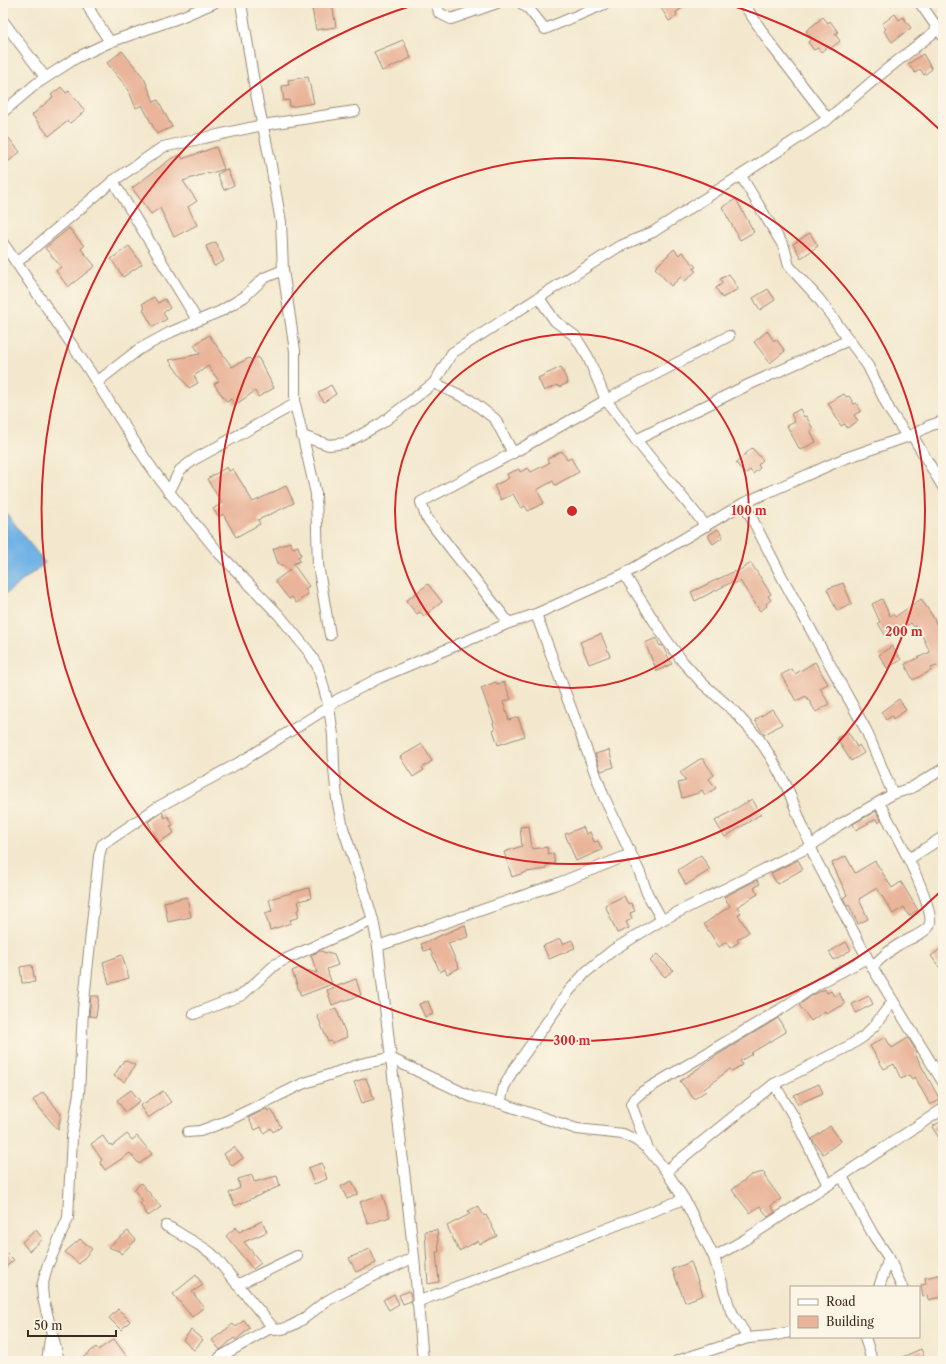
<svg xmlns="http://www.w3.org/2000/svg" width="946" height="1364" font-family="'Libre Caslon Text',serif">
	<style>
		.water { fill: #72b3e6; stroke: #566e82 }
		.building { fill: #e9b499 }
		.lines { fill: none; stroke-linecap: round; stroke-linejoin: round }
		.minor-casing { stroke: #978976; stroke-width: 12 }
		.minor { stroke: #fff; stroke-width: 10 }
		.ring { fill: none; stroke: #d62828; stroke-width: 2 }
		.centre { fill: #d62828; stroke: #fcf5e5; stroke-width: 2 }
		.ring-label { font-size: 12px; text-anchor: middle; font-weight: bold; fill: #d62828; stroke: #fcf5e5; stroke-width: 3.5; stroke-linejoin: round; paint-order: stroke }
	</style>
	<rect width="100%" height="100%" fill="#fcf5e5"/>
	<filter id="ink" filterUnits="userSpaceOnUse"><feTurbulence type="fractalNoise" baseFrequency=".025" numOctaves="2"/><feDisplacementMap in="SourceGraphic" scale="8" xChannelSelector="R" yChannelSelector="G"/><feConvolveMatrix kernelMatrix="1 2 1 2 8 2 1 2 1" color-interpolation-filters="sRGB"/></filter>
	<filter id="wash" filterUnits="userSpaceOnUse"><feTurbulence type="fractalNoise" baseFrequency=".012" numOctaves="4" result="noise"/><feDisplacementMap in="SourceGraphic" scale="16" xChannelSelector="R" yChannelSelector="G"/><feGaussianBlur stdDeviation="0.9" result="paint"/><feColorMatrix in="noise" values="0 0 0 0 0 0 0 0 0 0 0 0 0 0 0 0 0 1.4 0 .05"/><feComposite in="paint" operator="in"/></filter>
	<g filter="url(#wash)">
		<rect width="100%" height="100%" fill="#f3e8ce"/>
		<path class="water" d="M3 509 45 563 3 596Z"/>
		<g id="blocks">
			<g class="building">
				<path d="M311 3H332L336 27 316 30Z"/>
				<path d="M658 3H691L676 12 677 16 669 21Z"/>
				<path d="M895 14 899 20 903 17 911 28 892 42 884 31 886 29 882 24Z"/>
				<path d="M823 17 828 23 830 21 838 32 835 34 840 41 830 49 828 46 821 52 818 48 814 50 808 42 812 39 806 31Z"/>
				<path d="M403 40 411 58 382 71 374 52Z"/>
				<path d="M122 51 144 78 154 102 158 100 172 127 157 134 142 105 136 108 128 89 107 63Z"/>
				<path d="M923 54 932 69 924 75 920 69 915 73 908 64Z"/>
				<path d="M308 77 314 103 290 107 289 100 284 101 282 86 289 85 288 80Z"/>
				<path d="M61 87 66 93 69 91 85 111 70 123 68 121 49 136 32 115 53 97 51 95Z"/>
				<path d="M3 131 20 152 3 166Z"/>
				<path d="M216 147 224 169 208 174 207 173 183 181 197 201 188 207 197 225 174 237 160 208 151 214 132 188 172 158 181 155 182 159Z"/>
				<path d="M227 169 234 185 224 190 217 174Z"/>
				<path d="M736 199 754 232 740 240 722 207Z"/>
				<path d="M69 228 84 246 81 249 95 266 68 287 56 271 61 267 45 248Z"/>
				<path d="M810 233 818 246 801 258 793 244Z"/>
				<path d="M216 242 224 261 214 266 206 246Z"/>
				<path d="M129 246 142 264 123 277 111 259Z"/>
				<path d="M674 249 679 255 682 252 696 267 693 269 696 271 685 281 681 277 671 286 655 268Z"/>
				<path d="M729 274 738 289 722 298 716 288 723 283 720 279Z"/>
				<path d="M768 289 775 300 760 310 753 298Z"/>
				<path d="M154 297 158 303 165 299 170 308 163 313 167 319 153 327 143 310 145 309 142 304Z"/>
				<path d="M767 331 774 341 776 339 785 351 770 363 754 342Z"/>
				<path d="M209 335 232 367 249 358 251 360 258 357 274 388 258 397 255 391 235 405 231 399 227 402 214 384 219 381 208 366 194 376 198 383 189 388 169 360 200 354 194 345Z"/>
				<path d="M561 367 568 383 559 387 557 385 544 391 538 378Z"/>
				<path d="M331 385 336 394 324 402 318 393Z"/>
				<path d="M844 394 846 397 849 396 854 404 856 403 861 411 854 415 858 421 847 428 845 424 841 426 828 403Z"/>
				<path d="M800 409 804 417 806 416 813 429 810 430 816 442 800 450 787 426 795 422 791 414Z"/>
				<path d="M752 448 763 460 758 465 760 468 753 474 750 470 745 474 736 463Z"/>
				<path d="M562 451 567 460 571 458 579 472 555 485 553 481 537 490 544 503 528 511 525 506 521 508 513 494 501 500 494 486 509 478 507 474 519 469 520 472 528 468 531 472 549 463 547 459Z"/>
				<path d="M227 467 229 471 233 469 253 502 286 486 294 503 258 520 260 524 236 537 223 514 219 517 213 509 222 503 207 479Z"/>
				<path d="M718 529 723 537 713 544 709 538V535Z"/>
				<path d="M290 542 293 548 298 546 301 555 298 557 300 561 293 564 309 586 305 589 308 594 296 603 292 597 289 599 275 581 290 570 278 563 273 549Z"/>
				<path d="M751 563 771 594 768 596 771 600 766 604 767 606 760 611 740 581 733 584 732 582 695 601 691 592 735 571V573Z"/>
				<path d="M843 583 852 604 837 611 827 589Z"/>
				<path d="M428 584 442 602 424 616 420 612 417 614 406 601Z"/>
				<path d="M882 599 890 616 893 614 895 617 921 599 932 615 943 637V664L931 668 932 670 913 680 905 664 930 652 917 625 914 627 911 623 887 638 878 623 880 622 872 604Z"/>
				<path d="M601 634 610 656 589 664 580 642Z"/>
				<path d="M656 638 660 646 662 645 672 664 657 671 645 643Z"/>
				<path d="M892 646 901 660 887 668 879 655Z"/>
				<path d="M815 662 828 684 820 688 829 704 816 712 806 696 796 701 781 675 792 669 795 674Z"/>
				<path d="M496 682 497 684 504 682 511 699 503 702 509 720 518 717 525 736 498 745 493 730 495 729 493 723H494L481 688Z"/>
				<path d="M899 699 906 710 893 719 892 716 886 720 881 712Z"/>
				<path d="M772 709 782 724 764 735 755 720Z"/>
				<path d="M848 732 857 747 859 745 864 753 851 761 840 744 837 738Z"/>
				<path d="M422 744 432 761 422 768 424 770 413 777 400 757Z"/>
				<path d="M609 750 614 767 601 771 595 754Z"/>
				<path d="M700 759H703L714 775 709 779 716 788 705 795 702 790 698 793 682 798 678 783 686 781 680 772Z"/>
				<path d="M752 799 761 814 725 837 715 821Z"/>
				<path d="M876 811 881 821 878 823 876 819 856 830 853 824Z"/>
				<path d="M162 812 165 818 168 816 173 825 170 826 174 833 159 842 148 822Z"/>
				<path d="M529 826 532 849 547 847 548 854 553 853 555 864 546 866 547 869 527 872 512 877 504 852 522 846 520 827Z"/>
				<path d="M583 827 586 834 590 832 594 842 598 841 602 850 576 861 565 834Z"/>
				<path d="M701 855 710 870 686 885 678 870Z"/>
				<path d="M846 856 855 873 875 861 892 888 901 882 918 910 909 916 904 907 893 914 877 888 859 899 868 919 858 924 849 905 847 906 843 898 847 895 832 863Z"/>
				<path d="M798 860 803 869 777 884 771 873Z"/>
				<path d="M757 880 760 884 754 888 758 894 737 907 741 913 738 915 749 932 737 940 739 942 730 948 726 942 719 947 704 924 730 906 724 897Z"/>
				<path d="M309 888 311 898 298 901 300 909 297 910 299 917 290 920 291 923 270 930 265 913 272 911 269 899Z"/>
				<path d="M624 896 628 904 631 903 635 911 630 913 632 919 626 922 629 928 617 933 605 905Z"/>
				<path d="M187 897 191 917 168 922 164 902Z"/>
				<path d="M465 925 468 937 448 943 459 968 447 974 445 969 440 972 430 949 424 951 421 944Z"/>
				<path d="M560 939 562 944 572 940 575 948 549 959 543 946Z"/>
				<path d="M846 942 851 950 834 960 829 952Z"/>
				<path d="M943 947V972L931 956Z"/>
				<path d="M320 951 334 955 338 965 327 969 332 984 301 996 292 971 299 968 317 973 311 955Z"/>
				<path d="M657 954 673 970 665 977 650 961Z"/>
				<path d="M122 955 129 978 109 984 103 962Z"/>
				<path d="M32 965 35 982 22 983 20 967Z"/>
				<path d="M356 979 361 995 332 1005 327 990Z"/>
				<path d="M825 989 827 993 831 991 834 996 839 993 845 1004 826 1014 825 1011 811 1021 799 1005 813 995Z"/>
				<path d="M91 996H99L96 1017 89 1016Z"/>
				<path d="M869 996 873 1004 856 1013 852 1004Z"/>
				<path d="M428 1001 433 1014 425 1017 419 1004Z"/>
				<path d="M336 1008 347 1037 332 1043 331 1041 328 1042 317 1015Z"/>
				<path d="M778 1018 786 1032 751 1053 752 1054 740 1061 742 1065 732 1071 730 1069 704 1089 706 1091 694 1099 680 1081 716 1056Z"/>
				<path d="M885 1037 892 1048 908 1038 917 1052 915 1054 940 1100 930 1105 915 1077 912 1079 909 1075 901 1079 894 1064 884 1069 870 1046Z"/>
				<path d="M124 1060 135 1065 125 1082 114 1076Z"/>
				<path d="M366 1078 374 1099 362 1103 354 1082Z"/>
				<path d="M819 1084 823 1093 798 1104 794 1095Z"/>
				<path d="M131 1090 140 1101 125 1112 117 1100Z"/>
				<path d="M163 1091 171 1102 148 1118 140 1106Z"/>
				<path d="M43 1092 61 1114 58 1130 33 1100Z"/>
				<path d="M266 1109 268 1111 271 1109 281 1127 273 1132 271 1128 264 1133 261 1127 255 1130 248 1118Z"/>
				<path d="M943 1120V1144L932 1127Z"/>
				<path d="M830 1126 841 1141 823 1154 812 1139Z"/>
				<path d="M127 1134 132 1140 137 1136 152 1154 139 1164 130 1153 105 1170 100 1162 102 1160 91 1144 103 1136 109 1145 111 1144 112 1146Z"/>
				<path d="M234 1147 243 1158 232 1166 224 1154Z"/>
				<path d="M322 1163 327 1179 314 1184 308 1168Z"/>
				<path d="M764 1172 765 1177 781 1199 771 1206 775 1212 768 1217 760 1206 750 1213 732 1190 751 1175Z"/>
				<path d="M252 1175 254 1182 277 1176 280 1186 235 1206 229 1193 240 1188 238 1179Z"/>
				<path d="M352 1181 358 1194 347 1199 341 1186Z"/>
				<path d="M141 1183 161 1207 148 1216 140 1203 143 1201 134 1190Z"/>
				<path d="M382 1194 390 1217 368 1224 360 1202Z"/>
				<path d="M478 1206 484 1216 486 1215 497 1236 480 1244 478 1241 459 1251 447 1226 470 1214 468 1211Z"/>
				<path d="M262 1221 267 1232 244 1242 261 1263 253 1269 226 1236 236 1227 239 1232Z"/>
				<path d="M36 1230 43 1239 29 1251 22 1242Z"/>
				<path d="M437 1230 439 1252H436L439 1282 428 1284 425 1231Z"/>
				<path d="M128 1231 136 1240 121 1254 119 1251 108 1247Z"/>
				<path d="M80 1239 92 1249 79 1264 65 1252Z"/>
				<path d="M3 1249 14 1260 3 1269Z"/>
				<path d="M370 1249 376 1263 356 1272 349 1258Z"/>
				<path d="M691 1262 703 1295 685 1302 672 1269Z"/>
				<path d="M943 1274V1294H941L942 1297 928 1300 927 1295 923 1296 921 1285 926 1284 925 1278Z"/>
				<path d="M196 1275 203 1285 192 1292 204 1307 192 1317 173 1294Z"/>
				<path d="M409 1291 411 1296V1301L403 1304 399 1295Z"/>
				<path d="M394 1294 399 1304 389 1310 383 1300Z"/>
				<path d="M118 1309 130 1321 121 1330 109 1318Z"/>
				<path d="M244 1320 250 1328 236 1340 234 1338 220 1350 212 1340 233 1324 236 1327Z"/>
				<path d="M191 1330 203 1340 194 1350 183 1340Z"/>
				<path d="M114 1339 130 1361H79L96 1347 98 1350Z"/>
				<path d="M921 1349 926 1361H893Z"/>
			</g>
		</g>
	</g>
	<g filter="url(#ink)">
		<use href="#blocks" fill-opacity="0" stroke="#978976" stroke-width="1"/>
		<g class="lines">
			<defs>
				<g id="minor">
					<path d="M87 3 92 14 110 42"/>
					<path d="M241 3 255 89 270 160 281 222 283 270 295 351V404L309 463 316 494 318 565 330 635"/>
					<path d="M437 3 439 13 451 19 497 3"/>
					<path d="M521 3 529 9 545 29 607 3"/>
					<path d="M743 3 772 46 828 119"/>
					<path d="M920 3 943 36"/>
					<path d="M3 21 45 77"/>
					<path d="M3 112 36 84 76 58 110 42 181 17 214 3"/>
					<path d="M741 176 784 247 789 266 819 299 868 366 890 411 907 436"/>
					<path d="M113 181 197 320"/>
					<path d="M3 243 89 370 146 460 169 492 218 552 279 615 309 652 318 667 329 707 333 735 334 768 337 799 343 828 363 887 373 920 378 946 414 1257 423 1361"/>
					<path d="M16 263 113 181 163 147 263 125 355 111"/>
					<path d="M539 298 555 321 575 336 588 357 606 400 636 440 706 526"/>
					<path d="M97 382 138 350 171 332 221 311 244 297 264 278 283 270"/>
					<path d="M434 383 470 400 495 419 513 453"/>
					<path d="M912 435 943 487"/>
					<path d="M302 436 329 445 346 443 382 423 434 383 452 353 618 247 653 232 828 119 881 74 938 29"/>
					<path d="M636 440 748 385 849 340"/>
					<path d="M169 492 180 470 195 459 295 404"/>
					<path d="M744 503 783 579 866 730 893 794"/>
					<path d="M624 574 665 638 683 662 702 683 734 711 759 739 772 759 787 787 816 860 872 967 943 1082"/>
					<path d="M536 614 604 797 640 873 647 893 662 920"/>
					<path d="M509 623 426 517 421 502 513 453 606 400 729 336"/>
					<path d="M909 859 943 837"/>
					<path d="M378 946 554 885 631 854"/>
					<path d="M872 967C880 959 888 951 898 945 906 940 924 934 929 926 939 910 889 821 879 803"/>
					<path d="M194 1014 242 995 276 964 286 959 373 920"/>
					<path d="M774 1084 794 1117 828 1185"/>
					<path d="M500 1103 504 1087 513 1070 569 991 586 972 613 950 662 920 811 846 839 825 893 794 911 788 943 769"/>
					<path d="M188 1132 200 1131 227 1121 302 1084 361 1064 390 1058 472 1097 500 1103 577 1129 623 1134 636 1140 648 1149 666 1171 684 1199 714 1257 729 1306 734 1316 748 1338"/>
					<path d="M648 1149 631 1104 634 1099 642 1092 781 1009 818 984 867 958"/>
					<path d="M666 1171 774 1084 849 1046 863 1037 875 1025 893 1001"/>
					<path d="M842 1176 857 1206 874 1236 889 1258 902 1287"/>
					<path d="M166 1226C177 1230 179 1234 189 1239 198 1245 206 1248 214 1256L275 1330C295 1329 310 1313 325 1302 332 1298 339 1294 347 1290 368 1277 391 1269 414 1257"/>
					<path d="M714 1257 746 1239 943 1109"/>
					<path d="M237 1285 297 1256"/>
					<path d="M879 1287 889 1258"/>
					<path d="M417 1302 684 1199"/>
					<path d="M865 1337 872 1361"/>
					<path d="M220 1357 272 1327"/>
					<path d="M47 1361 50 1339"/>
					<path d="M59 1361 43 1298 42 1287 47 1267 68 1218 72 1137 79 1093 83 1010 99 856 102 845 158 807 244 760 329 707 337 700 379 678 509 623 536 614 624 574 744 503 843 459 912 435 929 426 943 421"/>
					<path d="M677 1361 748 1338 770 1336 791 1332"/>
				</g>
			</defs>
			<use href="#minor" class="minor-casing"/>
			<use href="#minor" class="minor"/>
		</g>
	</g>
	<g class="ring">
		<circle cx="572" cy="511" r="177"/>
		<circle cx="572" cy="511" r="353"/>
		<path d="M940 892A530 530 0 1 1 417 4M727 4A530 530 0 0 1 940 130"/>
	</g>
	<circle cx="572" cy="511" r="6" class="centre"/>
	<g class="ring-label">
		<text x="749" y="515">100 m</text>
		<text x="904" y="636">200 m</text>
		<text x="572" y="1045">300 m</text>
	</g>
	<rect width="946" height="1364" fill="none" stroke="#fcf5e5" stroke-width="16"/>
	<rect x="790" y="1286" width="130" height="52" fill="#fcf5e5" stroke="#afa495"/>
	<rect x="798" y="1299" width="20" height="6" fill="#ffffff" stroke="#afa495"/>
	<text x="826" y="1306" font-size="12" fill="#3b2a1e">Road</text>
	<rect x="798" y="1316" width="20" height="12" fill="#e9b499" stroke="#afa495"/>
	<text x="826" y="1326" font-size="12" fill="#3b2a1e">Building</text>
	<path d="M28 1330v6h88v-6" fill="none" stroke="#3b2a1e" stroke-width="2"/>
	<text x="34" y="1330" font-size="12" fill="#3b2a1e" stroke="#fcf5e5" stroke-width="3" paint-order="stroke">50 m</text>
</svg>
